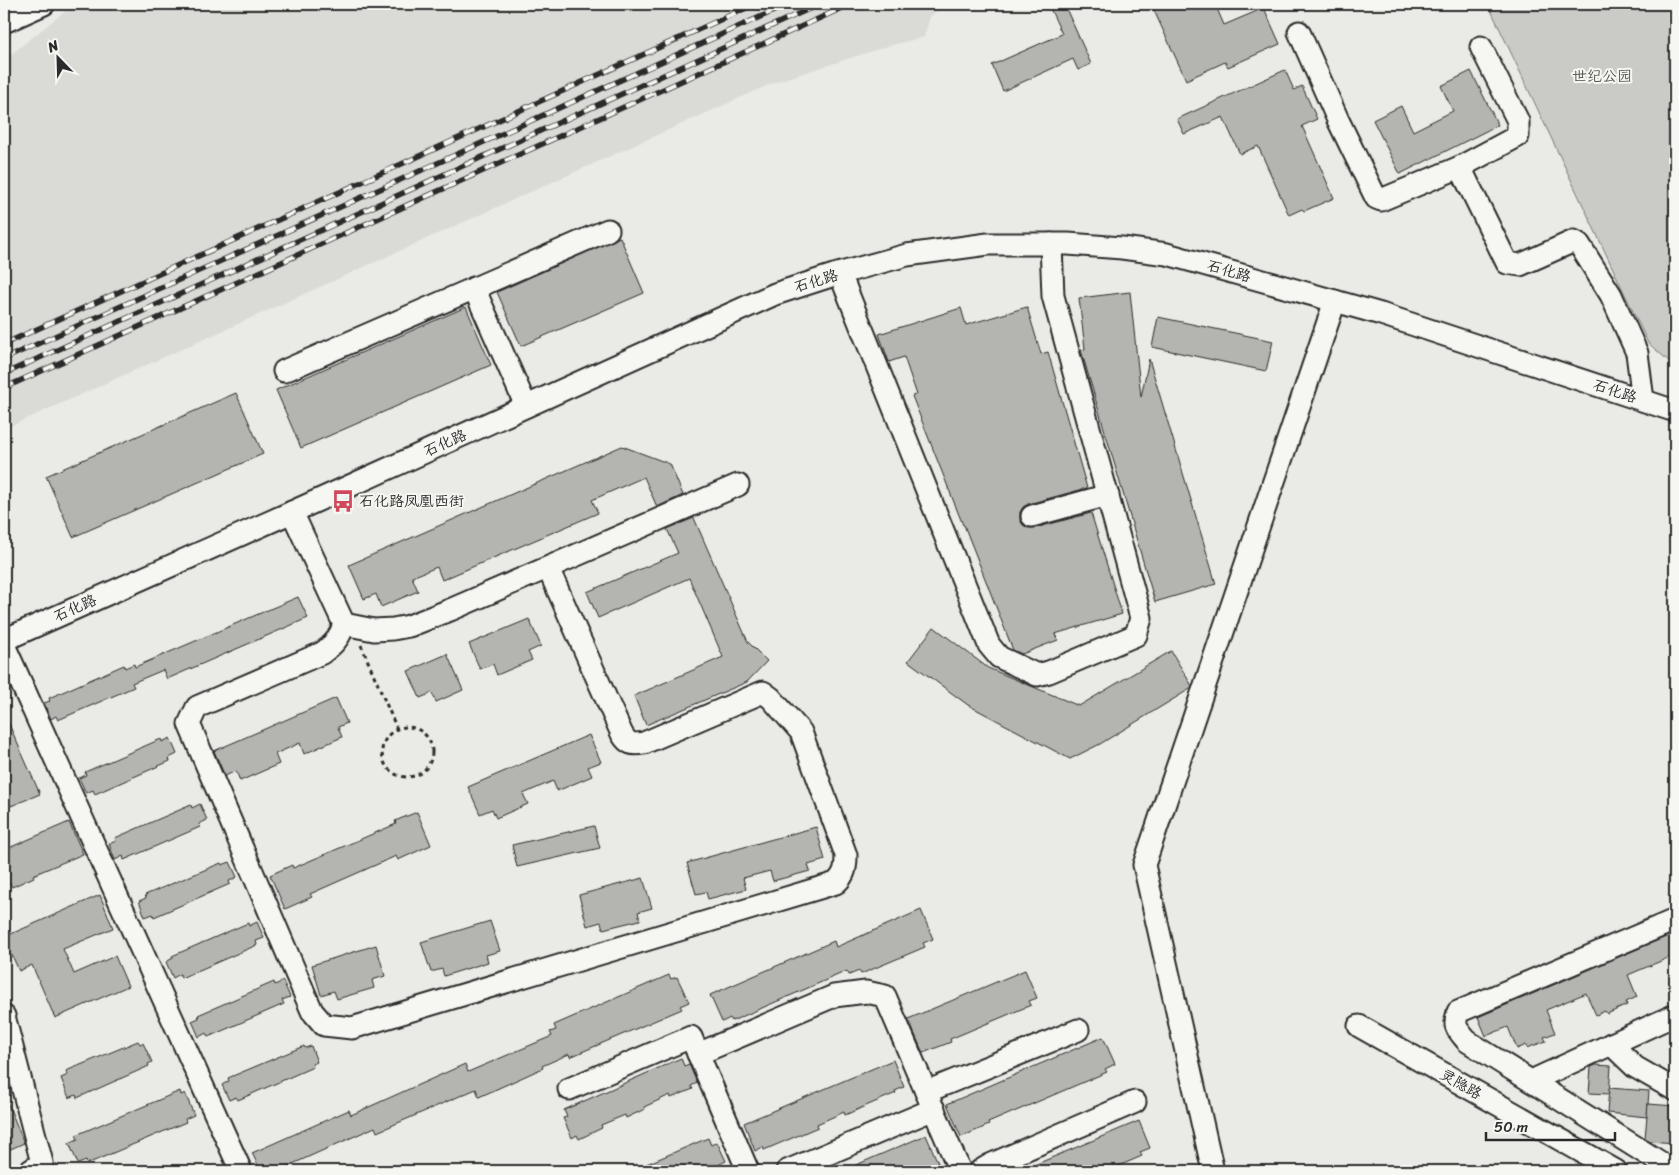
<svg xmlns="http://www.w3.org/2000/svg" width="1679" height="1175" font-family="Sriracha,'LXGW WenKai TC',sans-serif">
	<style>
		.built { fill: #dadad6 }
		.green { fill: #cacac7; stroke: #7a7a79 }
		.building { fill: #b4b4b1; stroke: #2b2b2b }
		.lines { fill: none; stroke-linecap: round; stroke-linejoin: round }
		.minor-casing { stroke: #2b2b2b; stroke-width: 25 }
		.path { stroke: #2b2b2b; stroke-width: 3; stroke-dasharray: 4 4; stroke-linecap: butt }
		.minor { stroke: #f6f6f2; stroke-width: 21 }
		.rail-casing { stroke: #2b2b2b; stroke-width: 5.5 }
		.rail { stroke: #f6f6f2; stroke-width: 4; stroke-dasharray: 11; stroke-linecap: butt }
		.labels { text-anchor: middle; stroke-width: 4; stroke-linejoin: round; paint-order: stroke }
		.park-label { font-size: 15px; fill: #535352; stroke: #f6f6f2 }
		.street-label { font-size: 15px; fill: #2b2b2b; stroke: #f6f6f2 }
		.poi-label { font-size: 15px; fill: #2b2b2b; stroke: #f6f6f2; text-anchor: start }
	</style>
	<rect width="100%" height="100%" fill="#eaeae6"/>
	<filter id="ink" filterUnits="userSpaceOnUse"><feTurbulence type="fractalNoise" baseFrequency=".02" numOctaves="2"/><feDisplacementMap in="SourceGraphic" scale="10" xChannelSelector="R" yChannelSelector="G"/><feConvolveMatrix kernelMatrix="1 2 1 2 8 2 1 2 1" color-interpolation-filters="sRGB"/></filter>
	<g filter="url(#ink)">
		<path class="built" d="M74 4H948L939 8 930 17 924 37 888 46 775 82 4 429V60Z"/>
		<path class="green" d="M1488 4H1675V364L1670 362 1648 343Z"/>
		<g class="building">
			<path d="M1048 4H1064L1091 64 1078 70 1073 59 1003 91 992 65 1062 34Z"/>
			<path d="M1151 4H1215L1224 25 1264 8 1280 44 1228 67 1225 62 1186 80Z"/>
			<path d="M1285 70 1294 90 1302 86 1317 119 1302 126 1334 198 1304 211 1302 209 1289 215 1258 146 1240 154 1223 117 1184 134 1177 119Z"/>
			<path d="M1471 71 1498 125 1400 174 1373 120 1401 106 1413 131 1453 111 1441 86Z"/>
			<path d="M620 237 644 293 521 346 497 292Z"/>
			<path d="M1130 292 1141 397 1149 359 1216 584 1155 602 1081 350 1085 349 1079 298Z"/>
			<path d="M466 307 491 365 301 448 276 390Z"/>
			<path d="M1027 307 1041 354 1048 352 1087 488 1028 504 1023 507 1020 512V520L1023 525 1028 528H1035L1091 513 1122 614 1055 634 1058 640 1022 654 1013 650 964 525H963L912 396 917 395 904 357 889 362 879 334 961 308 966 325Z"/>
			<path d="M1158 317 1273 341 1266 371 1152 347Z"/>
			<path d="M236 393 263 454 73 537 46 476Z"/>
			<path d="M622 446 670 464 683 495 657 507 644 477 592 500 598 513 442 580 437 567 412 577 418 591 381 607 376 594 364 599 349 565Z"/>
			<path d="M694 518 748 642 767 661 747 682 646 725 634 696 723 657 689 578 598 618 587 592 678 553 667 529Z"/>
			<path d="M298 597 308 618 167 679 163 670 132 683 134 687 58 720 56 716 51 719 44 703 50 701 49 698 124 665 125 668 134 664 135 667Z"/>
			<path d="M529 619 541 646 528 652 532 660 497 675 493 664 480 669 469 644Z"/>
			<path d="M934 627 988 668 1079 706 1171 651 1192 686 1190 689 1100 744 1070 759 968 705 908 661Z"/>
			<path d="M447 654 463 690 436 702 432 693 420 698 408 671Z"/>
			<path d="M336 698 347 723 338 727 342 737 304 754 300 743 275 754 279 764 240 781 236 771 225 776 214 751Z"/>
			<path d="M4 713 40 794 11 806 4 789Z"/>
			<path d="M589 735 601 762 588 767 592 776 557 791 553 781 523 794 528 804 496 818 492 809 480 814 468 787Z"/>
			<path d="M170 738 177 754 169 758 170 761 95 794 93 790 86 793 79 778 86 775 85 772 161 739 162 742Z"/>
			<path d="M200 804 207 820 199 824 200 827 124 860 123 856 115 860 109 844 116 841 115 838 191 805 192 808Z"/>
			<path d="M417 812 431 845 398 860 396 856 310 894 312 897 285 909 270 875 292 865 293 868 396 824 395 821Z"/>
			<path d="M69 822 83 854 33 875 34 877 12 887 10 883 4 885V850Z"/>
			<path d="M594 826 600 848 517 867 512 845Z"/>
			<path d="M816 827 825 860 808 865 810 871 773 881 770 871 743 878 746 889 708 899 706 892 696 894 687 863Z"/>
			<path d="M230 862 237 877 229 881 230 884 154 917 153 914 145 917 139 901 146 898 145 895 221 863 222 865Z"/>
			<path d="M643 878 652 908 638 912 640 920 603 929 601 922 587 926 579 895Z"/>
			<path d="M100 895 113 928 63 949 74 974 115 956 128 986 55 1018 32 965 19 971 12 955 8 957 4 948V937Z"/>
			<path d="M921 910 933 939 923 943 925 947 861 974 859 971 849 975 847 971 732 1021 730 1018 722 1022 710 995 834 941 836 947Z"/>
			<path d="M490 921 500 951 486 955 488 962 444 976 442 969 431 972 421 942Z"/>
			<path d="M257 922 264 938 256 941 257 945 181 978 180 974 173 978 166 962 173 958 172 956 248 923 249 926Z"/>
			<path d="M1675 933V955L1628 975 1637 997 1626 1002 1627 1005 1607 1014 1605 1011 1596 1015 1586 993 1546 1010 1555 1033 1544 1037 1546 1041 1527 1048 1526 1045 1517 1049 1508 1027 1486 1036 1478 1017Z"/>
			<path d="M376 945 385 976 372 980 374 988 337 999 334 991 321 995 312 965Z"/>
			<path d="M1025 970 1037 998 1029 1001 1031 1005 950 1039 951 1042 923 1053 908 1019Z"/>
			<path d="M669 975 671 979 677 977 689 1002 680 1006 682 1009 570 1057 569 1054 542 1066 543 1068 479 1097 476 1089 377 1132 375 1127 277 1171H261L252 1153 349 1110 351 1115 465 1064 468 1072 552 1036 550 1032 556 1030 554 1025Z"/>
			<path d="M283 981 290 997 282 1000 284 1004 208 1037 206 1033 199 1037 192 1021 199 1018 198 1015 274 982 275 985Z"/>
			<path d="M1103 1037 1115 1064 1105 1069 1107 1072 988 1123 989 1125 961 1137 947 1104Z"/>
			<path d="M138 1041 140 1044 143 1043 152 1062 148 1064 149 1066 77 1098 76 1095 69 1098 61 1078 68 1075 66 1071Z"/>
			<path d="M304 1046 305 1048 311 1046 317 1062 312 1064 313 1067 238 1100 236 1097 229 1100 222 1085 229 1081 228 1078Z"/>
			<path d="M681 1058 684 1066 689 1064 697 1083 691 1086 693 1089 671 1098 670 1095 644 1107 645 1109 626 1118 625 1115 601 1125 602 1128 579 1139 577 1135 572 1138 563 1118 567 1117 564 1110Z"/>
			<path d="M893 1060 904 1087 895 1091 896 1093 845 1115 844 1112 817 1124 818 1127 764 1150 763 1147 755 1151 744 1123Z"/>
			<path d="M1596 1065 1611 1066 1609 1094 1589 1093 1591 1067Z"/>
			<path d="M1609 1088 1649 1091 1647 1117 1607 1113Z"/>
			<path d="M180 1091 181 1095 185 1093 194 1115 185 1119 186 1122 87 1164 86 1161 78 1164 69 1143 78 1139 76 1135Z"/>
			<path d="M4 1094 24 1143 4 1152Z"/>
			<path d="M1648 1104 1675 1106V1143L1649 1141 1645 1138Z"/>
			<path d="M1139 1121 1150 1148 1140 1152 1142 1156 1107 1171H1020Z"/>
			<path d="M926 1135 938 1163 929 1166 931 1171H842Z"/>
			<path d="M708 1138 711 1145 717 1142 726 1161 718 1165 719 1168 711 1171H630Z"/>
		</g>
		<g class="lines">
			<defs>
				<g id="minor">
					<path d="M4 22 44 4"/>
					<path d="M1299 32 1338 120 1376 198 1381 200 1460 167 1518 136V121L1481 47"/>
					<path d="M1460 167 1507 263 1520 265 1574 241 1579 244 1611 295 1637 353 1643 400"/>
					<path d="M840 274 989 645 999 657 1037 675 1049 672 1136 635 1141 618 1053 296 1051 244"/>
					<path d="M474 288 526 406"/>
					<path d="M284 371 608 230"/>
					<path d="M292 512 344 624C340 638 333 645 322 653L197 707 189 724 312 1011 324 1025 352 1028 836 883C845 875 846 867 846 855L801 732 771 698 763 692 644 743C632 745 628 744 622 734L548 568"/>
					<path d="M1032 516 1108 495"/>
					<path d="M344 624 374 630 393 629 409 626 450 610 738 485"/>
					<path d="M4 640 292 512 775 294 834 275 907 255 988 244H1068L1122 248 1167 254 1381 314 1675 411"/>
					<path d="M4 645 241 1171"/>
					<path d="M4 1016 42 1163 30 1171"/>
					<path d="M1359 1026 1616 1171"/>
					<path d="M1611 1044 1635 1067 1675 1090"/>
					<path d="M698 1054 834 996 866 992 885 996 960 1171"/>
					<path d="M1531 1081 1675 1015"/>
					<path d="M569 1089 691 1037 748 1171"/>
					<path d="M926 1092 1078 1030"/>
					<path d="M787 1171 934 1109"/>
					<path d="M980 1171 990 1165 1135 1102"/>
					<path d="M1213 1171 1144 865 1335 301"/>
					<path d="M1674 1171 1467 1041C1457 1029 1453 1027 1458 1012L1675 920"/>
				</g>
			</defs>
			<use href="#minor" class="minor-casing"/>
			<g class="path">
				<path d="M361 645 397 729"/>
				<circle cx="407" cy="752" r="25"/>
			</g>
			<use href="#minor" class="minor"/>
			<defs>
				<g id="rail">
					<path d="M4 344 755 4"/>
					<path d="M4 359 789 4"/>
					<path d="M4 374 820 4"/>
					<path d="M4 388 851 4"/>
				</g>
			</defs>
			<use href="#rail" class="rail-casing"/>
			<use href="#rail" class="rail"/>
		</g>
	</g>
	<defs>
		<symbol id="bus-bare" viewBox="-9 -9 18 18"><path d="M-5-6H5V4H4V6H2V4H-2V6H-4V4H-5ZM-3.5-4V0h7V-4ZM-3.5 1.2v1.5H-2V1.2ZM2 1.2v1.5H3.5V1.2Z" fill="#d1495b" stroke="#f6f6f2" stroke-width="2.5" paint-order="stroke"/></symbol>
	</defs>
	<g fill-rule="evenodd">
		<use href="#bus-bare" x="327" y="485" width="32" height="32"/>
	</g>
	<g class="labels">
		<g class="park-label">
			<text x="1602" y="81">世纪公园</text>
		</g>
		<g class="street-label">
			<text transform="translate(1229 271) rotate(16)" y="5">石化路</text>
			<text transform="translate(816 281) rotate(-17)" y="5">石化路</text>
			<text transform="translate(1615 391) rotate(18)" y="5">石化路</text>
			<text transform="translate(445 443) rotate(-24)" y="5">石化路</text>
			<text transform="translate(75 608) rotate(-24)" y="5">石化路</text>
			<text transform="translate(1461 1084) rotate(30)" y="5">灵隐路</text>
		</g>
		<g class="poi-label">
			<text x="359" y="506">石化路凤凰西街</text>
		</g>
	</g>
	<rect width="1679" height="1175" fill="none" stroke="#f6f6f2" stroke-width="20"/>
	<rect x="10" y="10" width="1659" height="1155" fill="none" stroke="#2b2b2b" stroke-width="2" filter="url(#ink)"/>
	<g transform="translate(58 58) rotate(337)" stroke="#f6f6f2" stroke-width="4" paint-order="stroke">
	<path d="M0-4L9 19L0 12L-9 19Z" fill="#2b2b2b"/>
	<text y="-8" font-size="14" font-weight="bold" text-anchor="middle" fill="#2b2b2b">N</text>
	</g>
	<path d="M1486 1132v8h129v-8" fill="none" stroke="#2b2b2b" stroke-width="2.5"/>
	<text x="1494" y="1132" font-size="15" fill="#2b2b2b" stroke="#f6f6f2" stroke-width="4" paint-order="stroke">50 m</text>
</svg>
